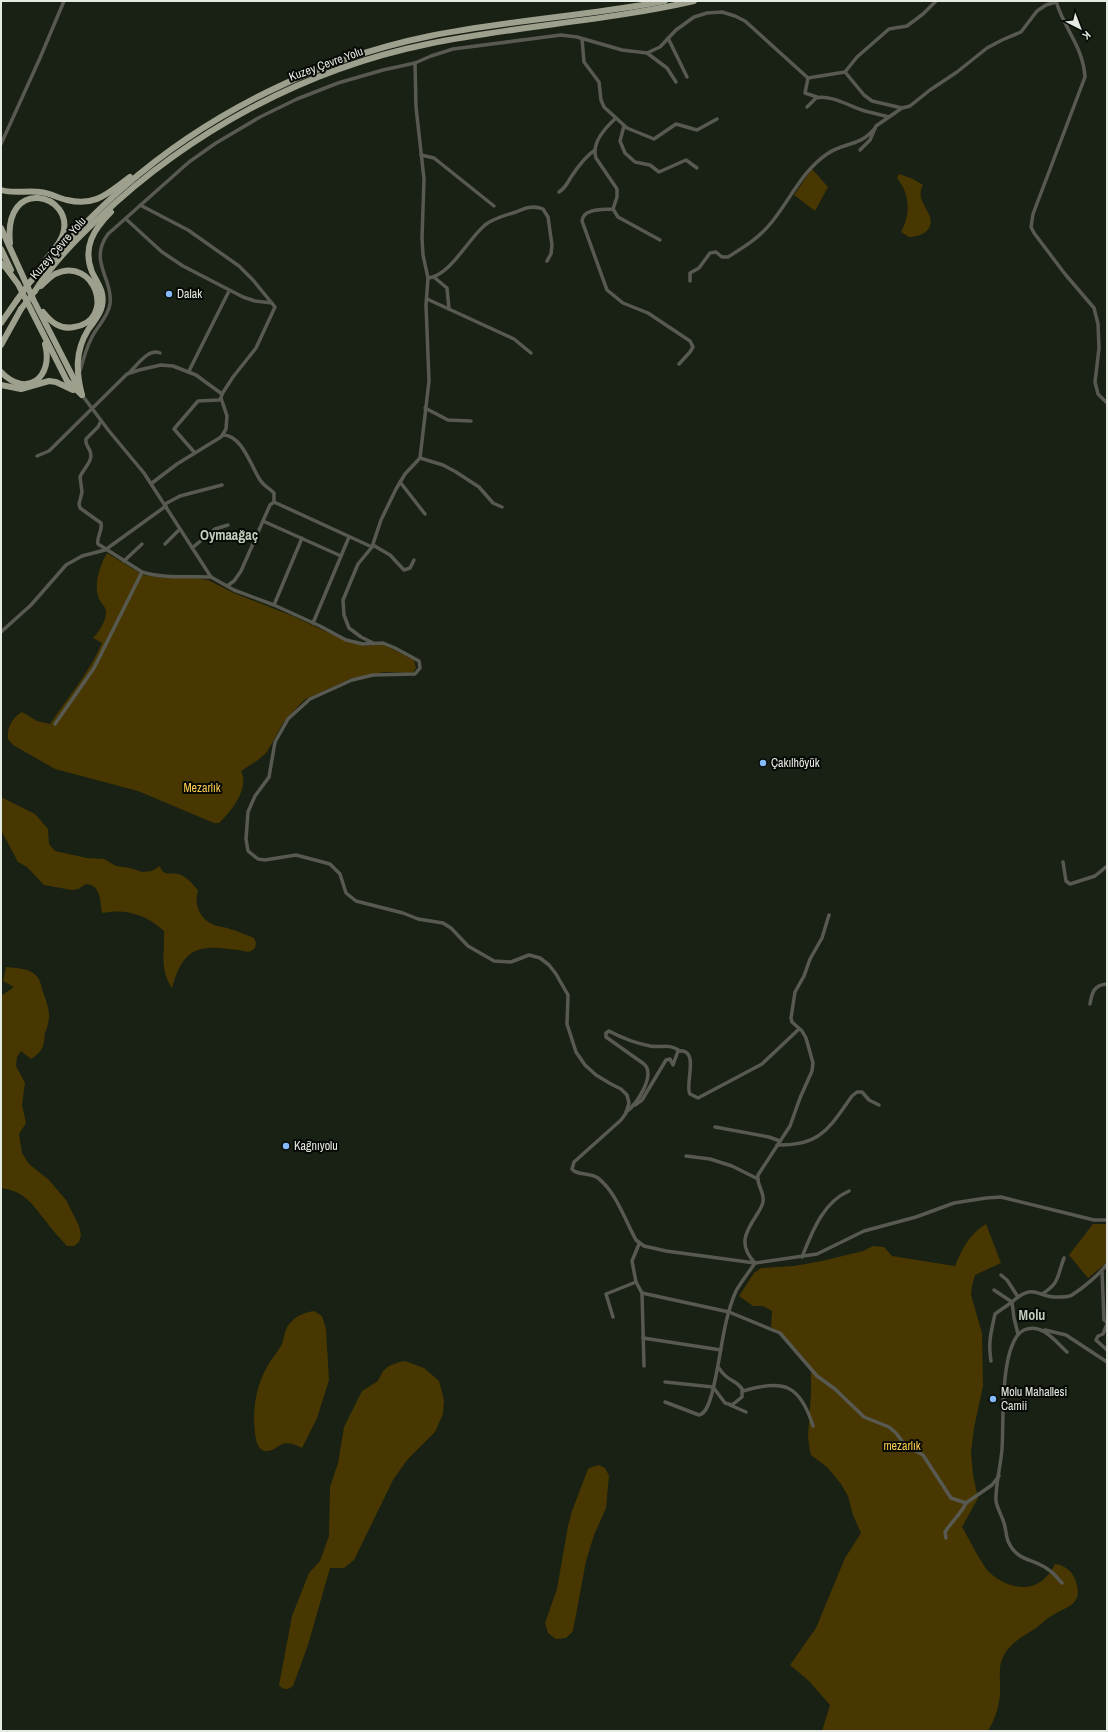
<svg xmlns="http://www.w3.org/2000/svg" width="1108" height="1732" font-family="'Archivo Narrow',sans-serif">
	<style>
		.green { fill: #483700 }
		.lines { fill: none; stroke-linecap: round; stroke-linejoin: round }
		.minor { stroke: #585951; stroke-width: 3.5 }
		.trunk { stroke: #9ea08e; stroke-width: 6 }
		.trunk-bridge { stroke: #9ea08e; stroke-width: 6 }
		.poi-dot { fill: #86bbfb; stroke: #060905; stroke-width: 1.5 }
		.labels { text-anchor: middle; stroke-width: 4; stroke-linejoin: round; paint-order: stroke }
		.street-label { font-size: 12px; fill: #e5ebe2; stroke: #060905 }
		.poi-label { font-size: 12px; fill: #e5ebe2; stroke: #060905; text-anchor: start }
		.park-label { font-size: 12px; fill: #fbcd4e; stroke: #060905 }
		.quarter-label { font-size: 14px; font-weight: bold; fill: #c2cebc; stroke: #060905 }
	</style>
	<rect width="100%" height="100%" fill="#182114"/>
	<g class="green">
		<path d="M812 169 828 187 815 211 794 195Z"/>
		<path d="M899 174 913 179 923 185C916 198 926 205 930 217 934 231 920 237 909 237L901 232C911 214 910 194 897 178Z"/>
		<path d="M107 553 143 575 163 578H196L208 580 234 593 295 617 348 642 367 646 382 644 414 660 416 668 413 673 384 672 352 678 304 700 283 723 267 752 258 760 241 771C250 788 231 812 219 823H214L138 791 55 769 13 745 8 739C7 727 12 718 22 712L37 721 50 724C68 697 89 673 102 643L93 638C99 631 106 622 106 612 106 607 101 603 99 599 93 585 100 565 107 553Z"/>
		<path d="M1 797 35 814 48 829 49 844 55 851 87 858 104 859 116 866 130 868 142 872 152 871 160 866C163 878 173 871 181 875 188 878 193 885 198 890 194 903 199 918 212 924 218 927 225 927 230 929 238 931 246 935 254 938L256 943 255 948C250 954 245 951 238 950 199 944 183 947 172 988 159 969 165 952 164 931 147 915 126 908 102 913 100 901 101 885 86 884L78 889 72 890 44 885 27 867 18 862 1 830Z"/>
		<path d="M6 967C15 968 26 968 33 973 40 977 41 985 43 992 49 1009 52 1016 45 1033 44 1036 45 1039 44 1042 43 1050 37 1055 31 1059L21 1051 17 1057 16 1066 25 1083 22 1105 26 1123 19 1134 22 1153 29 1164 49 1180 66 1200 79 1226 81 1235 79 1242 74 1246H67C60 1238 51 1229 45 1220 31 1203 26 1192 1 1188V996L14 987 3 981Z"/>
		<path d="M986 1224 1001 1263 975 1275 972 1286 971 1295 982 1333 983 1386 974 1428 971 1452 973 1475 978 1498 962 1527C968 1537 983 1567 990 1573 1012 1592 1041 1594 1055 1564 1063 1565 1070 1569 1074 1577 1087 1606 1065 1606 1048 1618 1044 1621 1040 1625 1036 1628 1024 1636 1011 1642 1004 1655 997 1668 1001 1680 1000 1694 999 1707 995 1719 988 1731H822L830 1705 809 1681 790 1665 816 1628 845 1558 861 1533 853 1515 848 1496 841 1484 827 1467 811 1455 810 1451 808 1437 811 1393V1370L779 1332 771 1327 772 1311 763 1306H753L739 1296 754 1273 761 1268 794 1266 822 1261 863 1251 873 1246 884 1247 892 1256 955 1266C962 1249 969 1234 986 1224Z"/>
		<path d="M1093 1224H1107V1260L1104 1265 1088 1278 1069 1255Z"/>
		<path d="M314 1311 322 1316 326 1329 329 1380 317 1418 302 1448C278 1435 279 1453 264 1451 257 1448 256 1440 255 1433 252 1410 256 1386 267 1367 271 1359 277 1353 281 1346 285 1337 284 1328 292 1321 297 1315 307 1312 314 1311Z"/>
		<path d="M405 1361 424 1368 439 1381 444 1400 443 1414 435 1432 407 1460 393 1480 354 1560 344 1568H330L308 1645 293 1686C288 1690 283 1690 279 1685L292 1616 309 1573 320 1561 329 1536 330 1487 338 1463 344 1427 362 1391 378 1381 383 1371 389 1366 399 1362Z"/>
		<path d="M599 1465 605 1468 609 1476 606 1508 594 1535 586 1561 573 1631 566 1638 556 1639 548 1633 545 1623 557 1589 568 1526 572 1511 588 1469 592 1467Z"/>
	</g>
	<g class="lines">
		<g class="minor">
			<path d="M1056 1C1064 29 1083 46 1085 77L1033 214 1031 227 1034 233 1065 274 1094 308 1098 324 1099 348 1095 382 1098 394 1107 403"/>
			<path d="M668 38 687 77"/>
			<path d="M582 39 584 62 599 82 601 100 604 107 627 128 654 139 676 124 697 130 717 119"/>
			<path d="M647 53 667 68 676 82"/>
			<path d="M845 72 864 95 872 101 902 108 910 106 930 90 957 72 987 48 1002 40 1021 32 1037 11 1046 5 1056 2"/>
			<path d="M808 78 845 72 857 57 889 29 907 26 923 14 936 1"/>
			<path d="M808 78 805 93 817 97"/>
			<path d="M807 107 816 98C830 94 851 107 865 111 873 113 881 115 889 117"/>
			<path d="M616 118C606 127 591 143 596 158L617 189V197L613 209C603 210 583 208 582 221L607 290 623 303 648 313 690 341 693 347 690 352 679 364"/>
			<path d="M624 126 620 141 625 153 635 162 650 165 659 172 686 160 697 168"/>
			<path d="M1 144 40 58 64 1"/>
			<path d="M860 150 870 140 876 126 902 108"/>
			<path d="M421 155 434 158 494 206"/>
			<path d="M559 192C565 188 567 184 571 177 577 168 586 156 595 150"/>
			<path d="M140 205 188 230 239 266 253 280 275 307 256 348 233 377 222 394"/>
			<path d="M613 209 618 217 660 240"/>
			<path d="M126 219 162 252 183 266 243 297 255 301 272 303"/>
			<path d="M428 278C450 276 468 239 485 225 494 218 506 215 516 212 525 208 533 205 543 209L548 217 552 245 551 254 547 261"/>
			<path d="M435 278 447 288 449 309"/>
			<path d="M690 281V273L699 268 710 253 716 252 722 257H728C744 247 759 238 771 223 790 200 802 171 827 154 844 142 860 147 875 128"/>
			<path d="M427 299 514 339 531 353"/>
			<path d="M80 371C83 360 86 349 91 339 96 327 108 318 110 304 113 278 88 261 108 234L189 162 216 143 260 117 297 99 338 83 383 70 415 63 431 56 453 49 561 35 577 37 622 50 647 53 660 47 676 30 694 17 707 13 722 12 735 16 745 21 808 78"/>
			<path d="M189 371 229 291"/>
			<path d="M130 372C138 364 149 348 160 353"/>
			<path d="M82 395 109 431 144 473 211 577 234 590 274 605 320 626 346 640 363 644 383 643 395 648 419 661 420 668 415 674 373 675 352 680 310 699 288 719 275 742 269 777 255 796 248 812 246 839 248 851 258 859 265 860 296 855 330 864 340 874 346 893 356 901 403 913 418 919 443 923 451 928 468 946 494 961 511 962 529 955 540 958 549 965 556 974 568 995 567 1024 576 1052 585 1065 596 1075 611 1084 621 1089 627 1095 629 1103 626 1113 621 1120 574 1162 572 1169C577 1176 590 1172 598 1178 616 1192 625 1220 636 1240L644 1246 666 1251 755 1263 817 1254 864 1231 916 1217 954 1203 986 1198 1001 1197 1094 1220H1107"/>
			<path d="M425 408 448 420 471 421"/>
			<path d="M101 421 98 427 86 439C85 445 88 446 90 451 94 461 83 469 80 477L82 492 79 504 80 508 101 523C103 531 96 537 98 544L142 572C164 579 189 576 211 577"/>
			<path d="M223 435C242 435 251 466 260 480 264 486 269 488 274 493V502"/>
			<path d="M37 456 49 451 127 374 139 370 161 365 173 366 196 375 222 394 221 398 219 400 198 401 174 429 195 453"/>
			<path d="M420 458 443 465 456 472 479 487 493 503 502 507"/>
			<path d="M400 482 425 514"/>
			<path d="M152 483 177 464 221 437 226 429 227 416 221 398"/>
			<path d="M165 504 180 496 222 485"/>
			<path d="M263 521 341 556"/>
			<path d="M165 544 180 529"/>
			<path d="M373 545 390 555 404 570 410 568 414 560"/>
			<path d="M192 548 215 529 228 525"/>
			<path d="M124 561 142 544"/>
			<path d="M227 586 234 581 241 571 270 505 274 502 372 547"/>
			<path d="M274 605 302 538"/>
			<path d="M313 623 349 537"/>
			<path d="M1 632 31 605 66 565 82 556 105 550 166 506"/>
			<path d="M373 643 361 637 349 628 344 615 343 600 358 564 372 547 381 520 396 489 405 474 420 458 429 381 426 305 428 278 423 255 422 238 424 179 416 107 415 63"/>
			<path d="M55 724 94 668 142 572"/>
			<path d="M1063 862 1066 881 1070 884 1095 876 1107 866"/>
			<path d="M1090 1004C1092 992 1094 985 1107 984"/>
			<path d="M635 1105 642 1100 666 1060 670 1059 673 1065 678 1051C701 1048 684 1085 690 1094L698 1098 762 1064 799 1029"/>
			<path d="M626 1112C637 1104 656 1075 644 1064L606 1037V1033L609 1031C622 1038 635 1043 650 1046 662 1048 669 1043 680 1051"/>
			<path d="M715 1127 769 1137 780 1141"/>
			<path d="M777 1145C821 1146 829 1128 852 1096L857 1092H862L869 1100 879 1105"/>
			<path d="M686 1156 710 1159 732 1166 758 1179"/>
			<path d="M639 1244 632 1261 636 1282 642 1293 644 1366"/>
			<path d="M802 1257C812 1232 823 1202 849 1191"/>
			<path d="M1102 1271 1104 1320 1107 1322"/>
			<path d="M1001 1275 1007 1280 1018 1297"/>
			<path d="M642 1293 729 1312 780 1333 817 1376 835 1389 864 1417 889 1427 896 1433 905 1445 923 1455 951 1498 966 1503 992 1485 999 1476"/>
			<path d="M1042 1294C1060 1283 1057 1276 1064 1258"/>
			<path d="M613 1317 606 1294 636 1282"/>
			<path d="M1107 1324 1103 1334 1098 1336 1096 1340 1107 1350"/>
			<path d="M1045 1330 1066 1335 1107 1362"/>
			<path d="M1018 1334 1014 1318 1012 1302C1035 1281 1038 1299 1060 1297 1064 1297 1069 1297 1072 1295 1083 1288 1100 1274 1107 1264"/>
			<path d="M643 1338 721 1350"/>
			<path d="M991 1361C988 1341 991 1333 995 1314L1012 1302 994 1290"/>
			<path d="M665 1382 713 1387 725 1403 732 1405 742 1397V1389C736 1379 727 1382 719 1368"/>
			<path d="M743 1391C783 1379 800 1384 813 1426"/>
			<path d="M665 1402 699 1415C707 1413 710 1400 712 1393 721 1360 722 1323 736 1291 741 1282 749 1272 755 1263 739 1246 744 1234 756 1216 759 1211 762 1207 763 1202 765 1192 756 1185 758 1175L790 1126 800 1098 812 1071 813 1063 806 1038 802 1031 792 1022 791 1018 795 992 804 976 810 959 822 938 829 915"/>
			<path d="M730 1405 746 1412"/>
			<path d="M946 1538 945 1532C951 1522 961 1514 966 1503"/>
			<path d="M1062 1583C1058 1579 1054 1573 1049 1570 1033 1558 1017 1562 1008 1541 1006 1536 1006 1529 1004 1523 1002 1516 997 1508 996 1501 995 1487 1001 1464 1002 1449 1004 1425 999 1342 1024 1330 1042 1322 1056 1342 1067 1352"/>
		</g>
		<g class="trunk">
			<path d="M1 190C14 194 27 190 40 192 50 193 58 198 67 200 96 207 108 193 130 177"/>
			<path d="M1 228 34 301 77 385"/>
			<path d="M10 243C3 175 75 194 63 234 60 244 51 253 44 262"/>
			<path d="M1 249 11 270"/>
			<path d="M1 263 6 268 18 284 67 381 82 395"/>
			<path d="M30 282C61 249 90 216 124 187 210 112 318 59 430 36 508 20 587 16 665 1"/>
			<path d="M41 286C45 282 50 277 55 274 95 255 117 321 74 327 60 330 51 322 43 312"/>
			<path d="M35 291C52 264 75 240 99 218 189 132 305 69 428 44 516 26 606 21 694 1"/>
			<path d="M1 323 17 300"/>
			<path d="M1 345 21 309"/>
			<path d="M1 372C27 399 54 377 45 344"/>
			<path d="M1 385 21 389 49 381 56 382 73 390"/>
			<path d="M82 395C76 372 75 351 88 330 93 322 100 316 102 306 105 292 98 284 92 272 82 247 94 229 111 212"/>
		</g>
		<g class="trunk-bridge">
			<path d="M17 300 30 282"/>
			<path d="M21 309 35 291"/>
		</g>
	</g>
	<g class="poi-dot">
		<circle cx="169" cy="294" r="4"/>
		<circle cx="763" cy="763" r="4"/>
		<circle cx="286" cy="1146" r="4"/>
		<circle cx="993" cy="1399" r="4"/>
	</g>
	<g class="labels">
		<g class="street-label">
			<text transform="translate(326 64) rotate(-20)" y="4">Kuzey Çevre Yolu</text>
			<text transform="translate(58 248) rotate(-49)" y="4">Kuzey Çevre Yolu</text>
		</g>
		<g class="poi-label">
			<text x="177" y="298">Dalak</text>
			<text x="771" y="767">Çakılhöyük</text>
			<text x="294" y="1150">Kağnıyolu</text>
			<text x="1001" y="1396">Molu Mahallesi<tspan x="1001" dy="14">Camii</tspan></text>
		</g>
		<g class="park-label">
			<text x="202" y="792">Mezarlık</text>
			<text x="902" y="1450">mezarlık</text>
		</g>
		<g class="quarter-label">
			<text x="229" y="540">Oymaağaç</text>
			<text x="1032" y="1320">Molu</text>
		</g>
	</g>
	<rect width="1108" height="1732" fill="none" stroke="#e5ebe2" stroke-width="4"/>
	<g transform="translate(1080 28) rotate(138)" stroke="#060905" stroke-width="3" paint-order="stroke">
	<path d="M0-3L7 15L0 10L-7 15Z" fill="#e5ebe2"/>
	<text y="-6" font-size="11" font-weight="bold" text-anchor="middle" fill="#e5ebe2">K</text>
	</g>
</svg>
